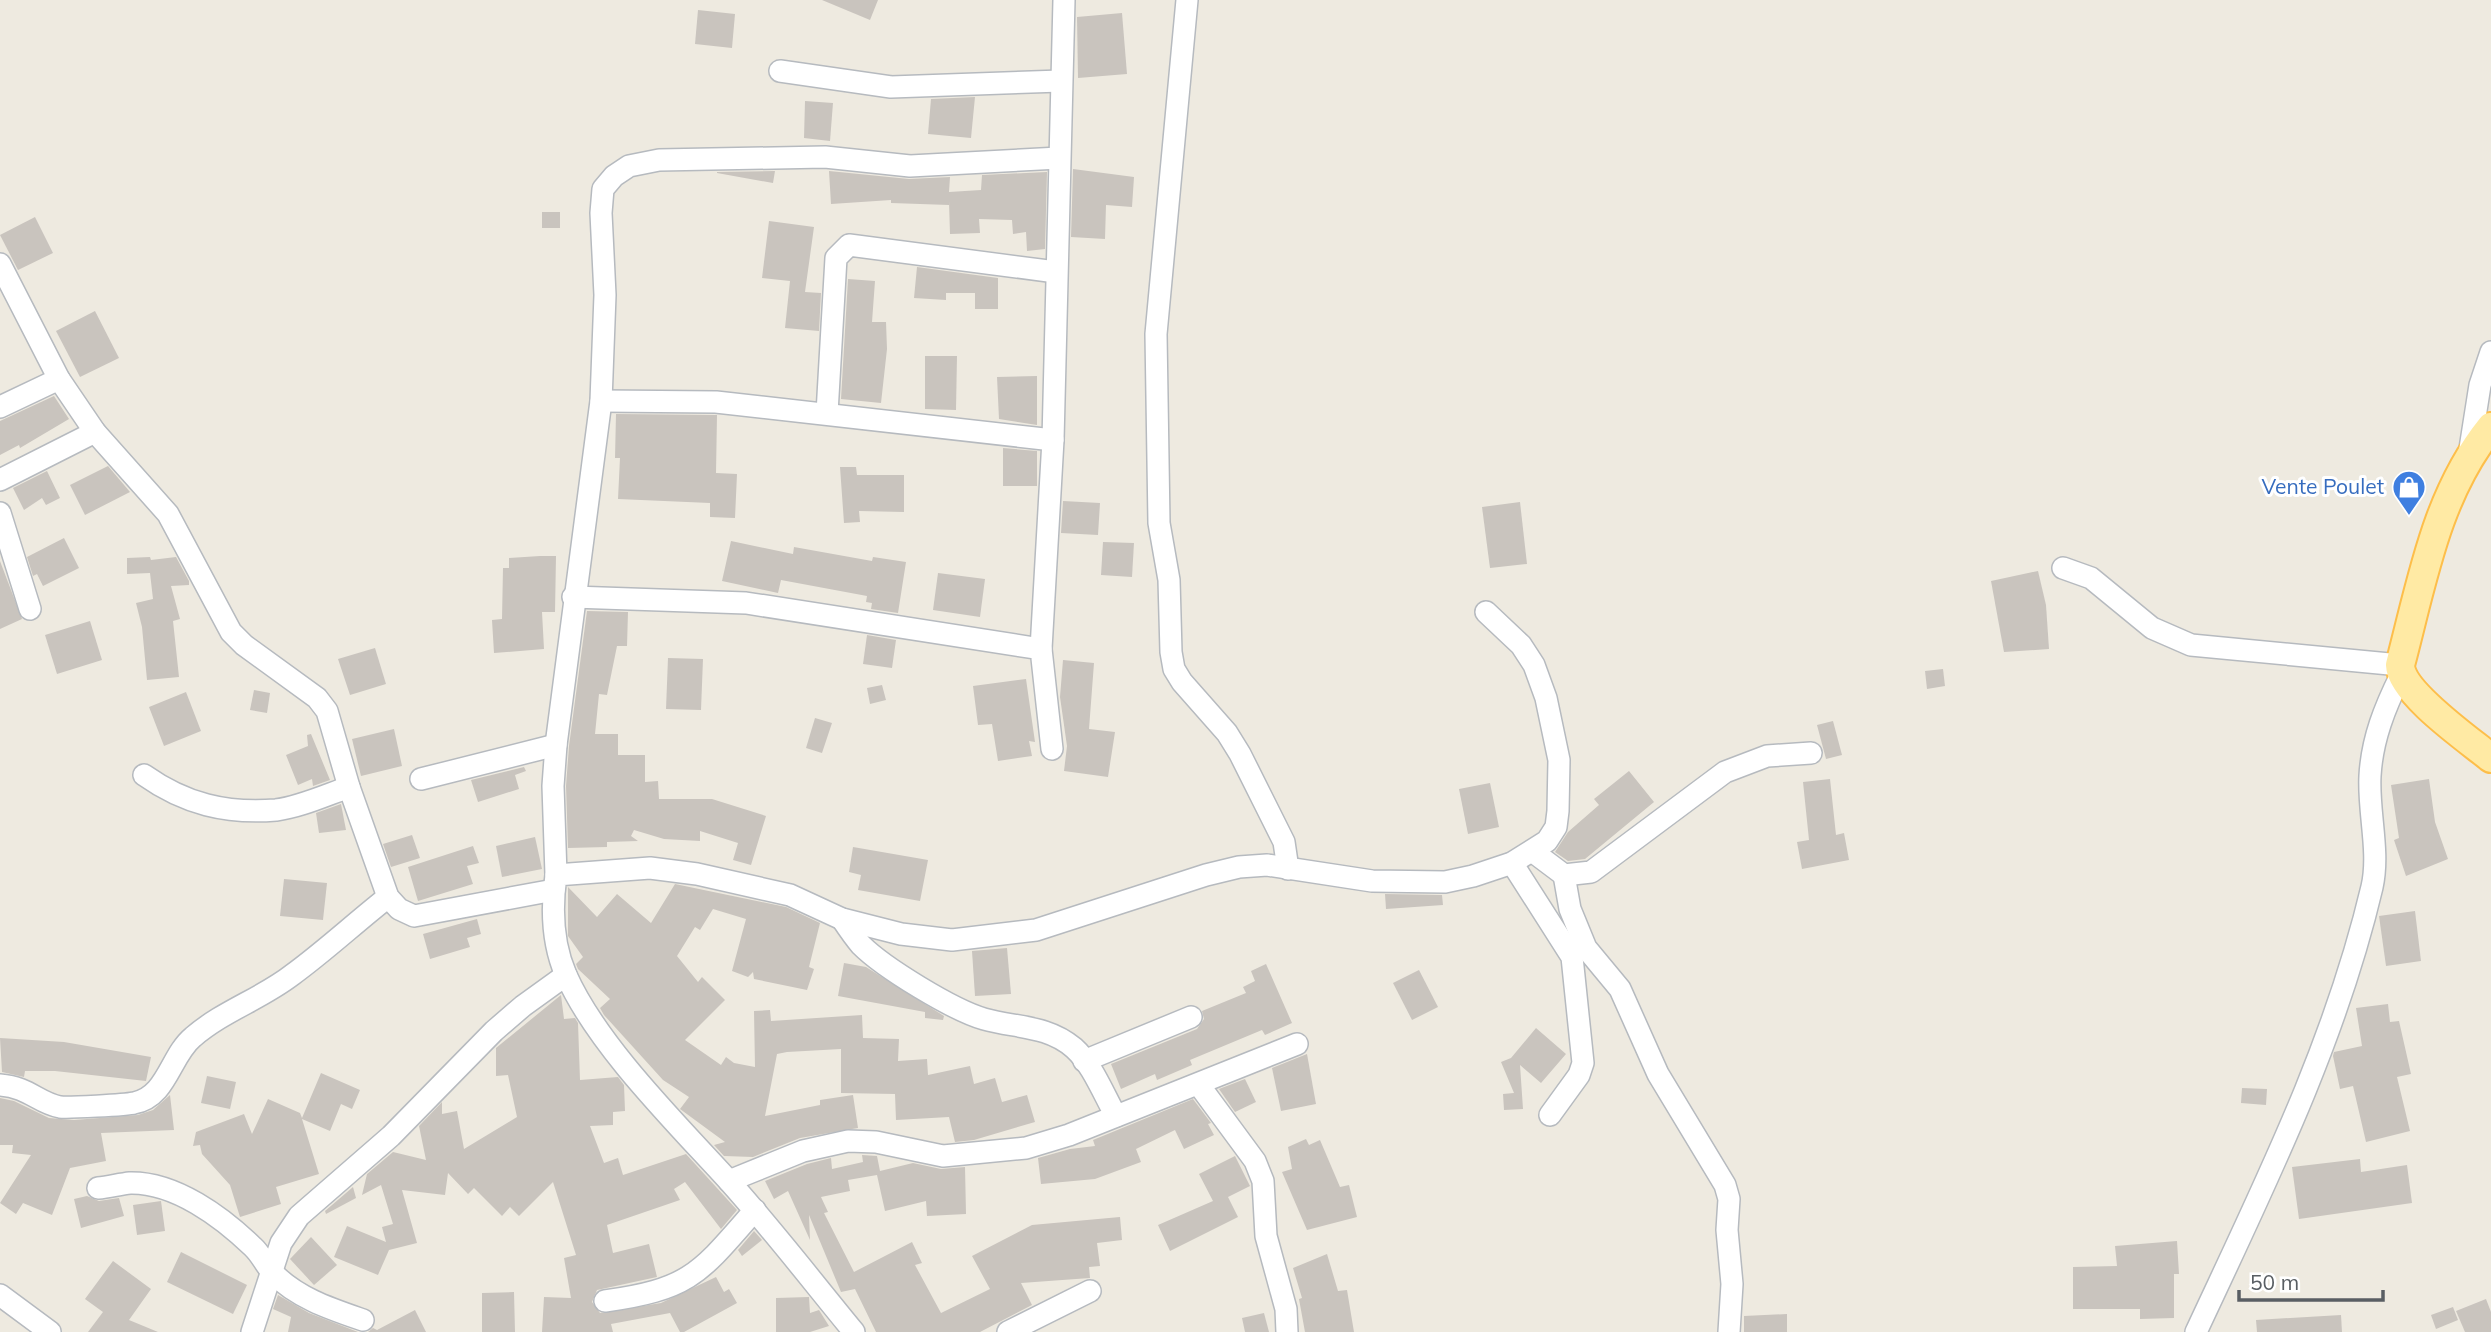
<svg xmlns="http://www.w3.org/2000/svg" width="2491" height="1332" font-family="Mulish,sans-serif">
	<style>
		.building { fill: #c9c4be }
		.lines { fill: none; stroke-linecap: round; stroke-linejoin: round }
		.minor-casing { stroke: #b6babf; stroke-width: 24 }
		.major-casing { stroke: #fdbe4a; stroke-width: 32 }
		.minor { stroke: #fff; stroke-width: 21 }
		.major { stroke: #ffeaa4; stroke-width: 28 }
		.labels { text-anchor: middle; stroke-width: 6; stroke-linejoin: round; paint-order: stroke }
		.shop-label { font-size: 21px; fill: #366cbe; stroke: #fff; text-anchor: end }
	</style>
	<rect width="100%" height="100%" fill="#eeeae0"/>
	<g class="building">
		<path d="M822 0H878L870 20Z"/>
		<path d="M698 10 735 14 732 48 695 44Z"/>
		<path d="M1122 13 1127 74 1078 78 1077 17Z"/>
		<path d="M975 97 971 138 928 134 931 99Z"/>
		<path d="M805 101 833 103 830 141 804 138Z"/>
		<path d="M1073 169 1134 177 1132 207 1106 205 1105 239 1071 237Z"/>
		<path d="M775 171 773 183 717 173V172Z"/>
		<path d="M829 171 909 179 950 177 949 192 981 190 982 175 1047 172 1045 249 1027 251 1026 232 1013 234 1012 220 979 219 980 233 950 234 949 201V205L891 203V200L831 204Z"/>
		<rect x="542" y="212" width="18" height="16"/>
		<path d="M35 217 53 253 18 270 0 235Z"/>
		<path d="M769 221 814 227 805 292 821 293 819 331 785 328 790 281 762 278Z"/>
		<path d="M917 267 998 278V309H975V293H946V300L914 298Z"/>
		<path d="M848 279 875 281 872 322H886L887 349 881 403 841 399Z"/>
		<path d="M95 311 119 358 80 377 56 331Z"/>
		<path d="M925 356H957L956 410 925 409Z"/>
		<path d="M1037 376V425L999 419 997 377Z"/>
		<path d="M54 396 69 419 20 448 19 445 0 455V421Z"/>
		<path d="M616 414 717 415 716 473 737 474 735 518 710 517V503L618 499 620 458H615Z"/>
		<path d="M1003 448 1037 451V486H1003Z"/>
		<path d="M108 466 130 492 85 515 70 485Z"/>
		<path d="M840 467H856L857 475H904V512L859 511 860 522 844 523Z"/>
		<path d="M47 471 60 498 46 505 42 498 24 510 13 488Z"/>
		<path d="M1063 501 1100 503 1098 535 1061 533Z"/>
		<path d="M1520 502 1527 564 1490 568 1482 507Z"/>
		<path d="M64 538 79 568 43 586 37 574 33 576 27 557Z"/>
		<path d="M731 541 793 554 794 547 872 561 873 557 906 562 898 613 871 609 872 603 866 602 867 596 781 580 778 593 722 581Z"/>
		<path d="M1103 542 1134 543 1132 577 1101 575Z"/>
		<path d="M540 556H556L555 612H542L544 649 494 653 492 620 502 619 503 568H509V558Z"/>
		<path d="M150 557 151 560 176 557 189 581V585L171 586 180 619 173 621 179 677 147 680 142 627 136 603 153 599 150 573 127 574V558Z"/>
		<path d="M0 561 22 619 0 629Z"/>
		<path d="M2038 571 2046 605 2049 649 2004 652 1991 581Z"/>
		<path d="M938 573 985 579 980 617 933 610Z"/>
		<path d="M587 611 628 612 627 646H617L607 695 599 694 595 734H618V755H645V782L658 781 659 799H712L766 816 751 865 733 860 738 843 700 831V841L664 839 634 830 631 836 638 841 607 842V847L568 848 566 786 569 746Z"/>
		<path d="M90 621 102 660 57 674 45 635Z"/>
		<path d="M867 635 896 640 892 668 863 664Z"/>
		<path d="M375 648 386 684 350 695 338 659Z"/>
		<path d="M668 658 703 659 701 710 666 709Z"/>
		<path d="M1063 660 1094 663 1089 729 1115 732 1108 777 1064 771 1067 746 1060 697Z"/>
		<path d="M1943 669 1945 686 1927 689 1925 671Z"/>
		<path d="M1026 679 1035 742 1029 741 1032 756 998 761 992 724 978 725 973 686Z"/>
		<path d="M882 685 886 700 870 704 867 688Z"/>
		<path d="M254 690 270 693 267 713 250 710Z"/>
		<path d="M186 692 201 731 164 746 149 707Z"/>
		<path d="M815 718 832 723 822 753 806 748Z"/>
		<path d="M1833 721 1842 755 1826 759 1817 725Z"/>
		<path d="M394 729 402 766 361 776 352 739Z"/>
		<path d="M311 734 330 780 313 786 312 779 298 785 286 755 308 746 307 735Z"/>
		<path d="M524 767 526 771 515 775 519 789 478 802 471 780Z"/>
		<path d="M1629 771 1654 802 1585 859 1568 861 1555 852 1568 832 1599 805 1594 799Z"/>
		<path d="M1830 779 1836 835 1844 833 1849 860 1802 869 1797 842 1809 840 1803 782Z"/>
		<path d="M2429 779 2435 822 2448 859 2406 876 2394 840 2399 838 2391 785Z"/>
		<path d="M1490 783 1499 827 1468 834 1459 789Z"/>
		<path d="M341 804 346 830 319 833 316 813Z"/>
		<path d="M412 835 420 858 391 867 383 844Z"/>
		<path d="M535 837 542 869 502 877 496 846Z"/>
		<path d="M473 846 479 863 467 866 473 884 418 901 408 867Z"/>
		<path d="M853 847 928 860 920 901 858 890 861 875 849 872Z"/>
		<path d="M284 879 327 883 323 920 280 916Z"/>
		<path d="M675 884 786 907 820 923 809 967 814 969 807 990 754 979 753 972 748 977 732 971 746 919 713 909 700 930 695 927 677 956 698 982 702 977 725 1000 685 1040 721 1065 726 1057 734 1063 755 1067 754 1011 770 1010 771 1021 862 1015 863 1038 899 1039 898 1061 927 1059 928 1075 970 1066 974 1084 995 1078 1002 1102 1027 1095 1035 1122 974 1140 955 1142 949 1117 896 1120 895 1094 841 1093V1049L787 1052 777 1054 765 1116 820 1105V1100L853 1095 858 1128 800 1138 753 1157 724 1156 714 1145 725 1142 680 1109 689 1097 663 1080 604 1015 600 1008 610 999 578 969 576 964 583 957 568 936V887L597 917 617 894 651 923Z"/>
		<path d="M1385 894 1442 895 1443 905 1386 909Z"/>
		<path d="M2415 911 2421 961 2386 966 2379 916Z"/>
		<path d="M477 919 481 934 467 938 470 947 430 959 423 934Z"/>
		<path d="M1007 948 1011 994 975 996 972 951Z"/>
		<path d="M844 963 866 967 944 1016 943 1020 925 1018V1012L838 996Z"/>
		<path d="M1266 964 1292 1023 1265 1035 1262 1030 1190 1060 1192 1065 1157 1080 1155 1074 1121 1089 1111 1064 1197 1029 1204 1019 1202 1011 1246 993 1243 987 1255 981 1251 971Z"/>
		<path d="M1419 970 1438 1007 1412 1020 1393 983Z"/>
		<path d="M561 995 564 1019 575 1018 578 1023 580 1080 618 1077 624 1085 625 1111 613 1112V1125L590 1126 604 1163 618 1158 623 1175 686 1154 737 1210 721 1229 685 1182 674 1189 680 1200 607 1225 613 1253 649 1244 657 1277 597 1290 592 1302 600 1313 661 1303 716 1277 724 1292 729 1289 737 1303 684 1332H680L670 1313 611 1324 613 1332H542L544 1297 571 1298 564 1258 576 1255 553 1182 519 1216 510 1207 502 1216 474 1188 468 1194 448 1173 445 1195 402 1190 417 1243 389 1250 378 1275 334 1257 347 1226 386 1242 382 1227 393 1224 381 1185 362 1195 367 1174 393 1152 426 1160 419 1126 442 1102V1114L457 1111 464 1149 517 1117 508 1075 496 1076V1048Z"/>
		<path d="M2388 1004 2390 1022 2399 1021 2411 1074 2397 1077 2410 1131 2366 1142 2353 1086 2340 1089 2333 1056 2334 1052 2362 1046 2356 1008Z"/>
		<path d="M1536 1028 1566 1054 1541 1083 1520 1065 1523 1109 1504 1110 1503 1094 1514 1093 1501 1062 1511 1058Z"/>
		<path d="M0 1038 64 1042 151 1057 146 1081 55 1071H25L24 1077 2 1072Z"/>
		<path d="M1307 1054 1316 1104 1281 1111 1272 1068Z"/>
		<path d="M321 1073 360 1090 352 1109 341 1104 330 1131 302 1119 319 1174 276 1187 281 1204 240 1217 230 1185 202 1154 200 1145 193 1146 196 1132 244 1114 252 1134 268 1099 300 1113 302 1118Z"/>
		<path d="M207 1076 236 1082 230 1109 201 1103Z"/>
		<path d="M1245 1079 1256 1102 1235 1112 1219 1089Z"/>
		<path d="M2242 1088 2267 1089 2266 1105 2241 1103Z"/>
		<path d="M170 1095 174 1130 101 1133 106 1161 70 1168 52 1215 23 1203 16 1214 0 1203 31 1155 12 1153 13 1145H0V1098L14 1101 49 1118 74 1120 138 1115 153 1110Z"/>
		<path d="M1193 1099 1211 1123 1208 1124 1214 1135 1184 1149 1175 1130 1136 1149 1141 1162 1095 1179 1041 1184 1038 1158 1070 1149 1095 1146 1093 1140Z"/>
		<path d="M1306 1139 1309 1145 1320 1140 1340 1187 1349 1185 1357 1217 1307 1230 1282 1172 1292 1169 1288 1147Z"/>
		<path d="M862 1155 877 1156 880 1171 913 1163 941 1169 965 1167 966 1214 927 1216 926 1201 885 1211 877 1175 848 1180 850 1191 821 1197 828 1212 824 1213 854 1272 912 1242 922 1263 915 1265 941 1313 990 1289 972 1256 1032 1225 1120 1217 1122 1240 1097 1243 1100 1266 1089 1267 1090 1278 1021 1283 1032 1305 980 1332H876L855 1289 841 1292 809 1215 810 1240 788 1191 774 1199 765 1181 807 1164 831 1158 832 1169 863 1162Z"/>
		<path d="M1235 1156 1250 1186 1228 1197 1238 1217 1170 1251 1158 1225 1213 1201 1199 1174Z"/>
		<path d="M2360 1159 2361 1172 2407 1165 2412 1203 2299 1219 2292 1167Z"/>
		<path d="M353 1187 356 1198 326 1214 325 1211Z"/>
		<path d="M87 1196 99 1201 119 1198 124 1216 81 1228 74 1199Z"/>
		<path d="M161 1201 165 1231 137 1235 133 1205Z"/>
		<path d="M754 1231 762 1240 742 1256 738 1250Z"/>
		<path d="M311 1237 337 1265 314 1285 290 1259Z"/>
		<path d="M2177 1241 2179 1274H2174V1318L2140 1319V1309H2073V1267L2117 1266 2115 1246Z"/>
		<path d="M181 1252 247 1285 233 1314 167 1282Z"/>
		<path d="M1327 1254 1338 1291 1347 1290 1354 1332H1305L1299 1299 1302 1298 1293 1268Z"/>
		<path d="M113 1261 151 1289 129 1320 158 1332H88L103 1312 85 1299Z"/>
		<path d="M514 1292 515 1332H482V1293Z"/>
		<path d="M278 1295 309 1313 358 1332H288L291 1317 273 1309Z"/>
		<path d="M809 1297 810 1313 819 1310 829 1326 810 1332H776V1298Z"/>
		<path d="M2486 1299 2491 1312V1332H2465L2456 1311Z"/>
		<path d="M2453 1307 2458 1320 2436 1329 2431 1315Z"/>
		<path d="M415 1310 426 1332H368L373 1328 377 1330Z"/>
		<path d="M1264 1313 1269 1332H1245L1242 1318Z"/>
		<path d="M1787 1314V1332H1744V1316Z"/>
		<path d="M2341 1315 2342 1332H2257L2256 1320Z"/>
	</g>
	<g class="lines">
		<defs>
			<g id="minor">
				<path d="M1187 0 1156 334 1159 523 1169 580 1171 652 1174 669 1182 682 1227 733 1240 754 1284 842 1288 869"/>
				<path d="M780 71 891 87 1061 81"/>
				<path d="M0 264 59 379 95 432 168 514 231 632 244 645 317 698 327 711 349 787 388 897 399 909 414 916 554 890"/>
				<path d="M601 401 716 402 1053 440"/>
				<path d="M0 407 59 379"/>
				<path d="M827 413 836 258 849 245 1056 272"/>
				<path d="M2469 455 2480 385 2491 352"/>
				<path d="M0 480 95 432"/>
				<path d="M0 513 30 609"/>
				<path d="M2063 568 2091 578 2152 628 2191 645 2400 665"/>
				<path d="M573 597 746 603 1041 649 1052 749"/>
				<path d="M1041 649 1053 440 1064 0"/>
				<path d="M144 775C185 804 226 814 276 810 300 807 326 795 349 787"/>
				<path d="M421 779 556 745"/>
				<path d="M1532 851 1564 875 1591 872 1725 772 1767 756 1811 753"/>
				<path d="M1512 863 1572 957 1583 1063 1579 1075 1550 1115"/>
				<path d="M556 875 553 786 556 745 601 401 605 295 601 213 603 189 614 176 629 166 659 160 825 157 910 166 1059 158"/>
				<path d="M1564 875 1570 909 1586 948 1620 989 1658 1074 1725 1185 1729 1199 1727 1230 1732 1284 1729 1332"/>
				<path d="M842 919C848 928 854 937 861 945 884 968 953 1010 984 1019 1016 1028 1047 1025 1074 1048 1092 1064 1104 1095 1116 1116"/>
				<path d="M1084 1061 1191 1017"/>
				<path d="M0 1085C29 1087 38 1103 60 1107 67 1108 126 1105 134 1103 167 1097 170 1056 193 1037 223 1011 261 999 292 975 325 951 356 922 388 897"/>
				<path d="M1199 1085 1255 1161 1263 1181 1266 1236 1286 1309 1287 1332"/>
				<path d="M729 1181 803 1151 848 1141 876 1142 943 1156 1026 1148 1069 1135 1297 1044"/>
				<path d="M98 1188C109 1187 120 1184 130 1183 175 1182 222 1217 253 1247 261 1254 265 1265 273 1273 297 1298 331 1309 363 1320"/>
				<path d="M0 1295 50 1332"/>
				<path d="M605 1301C691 1289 700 1273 755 1210"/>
				<path d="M252 1332 281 1243 299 1216 391 1136 494 1031 523 1006 566 975"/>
				<path d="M854 1332C812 1281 772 1229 728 1180 676 1123 597 1045 566 975 552 943 551 910 556 875L650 868 697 874 790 895 842 919 901 934 952 940 1036 930 1206 875 1239 867 1267 865 1372 881 1445 882 1473 876 1512 863 1547 841 1556 827 1558 811 1559 760 1546 698 1534 665 1521 645 1486 612"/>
				<path d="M1008 1332 1090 1291"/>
				<path d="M2196 1332C2264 1186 2335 1044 2372 887 2380 852 2368 812 2370 776 2372 739 2385 707 2401 675"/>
			</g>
			<path id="major" d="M2491 427C2436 495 2422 582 2400 665 2401 693 2469 740 2491 758"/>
		</defs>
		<use href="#minor" class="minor-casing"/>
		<use href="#major" class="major-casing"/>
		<use href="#minor" class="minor"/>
		<use href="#major" class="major"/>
	</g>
	<defs>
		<symbol id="shop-pin" viewBox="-11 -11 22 30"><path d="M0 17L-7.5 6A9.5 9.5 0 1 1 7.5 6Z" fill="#3f7fe0" stroke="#fff"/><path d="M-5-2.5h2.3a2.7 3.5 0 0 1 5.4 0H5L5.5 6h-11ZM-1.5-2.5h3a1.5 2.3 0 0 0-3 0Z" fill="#fff"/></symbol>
	</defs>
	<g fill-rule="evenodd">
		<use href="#shop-pin" x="2390" y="468" width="38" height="52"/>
	</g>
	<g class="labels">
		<g class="shop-label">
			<text x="2384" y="494">Vente Poulet</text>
		</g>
	</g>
	<path d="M2239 1290v10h144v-10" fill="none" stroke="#595e63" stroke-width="3.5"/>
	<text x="2250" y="1290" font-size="21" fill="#595e63" stroke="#ffffff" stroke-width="5" paint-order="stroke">50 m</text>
</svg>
